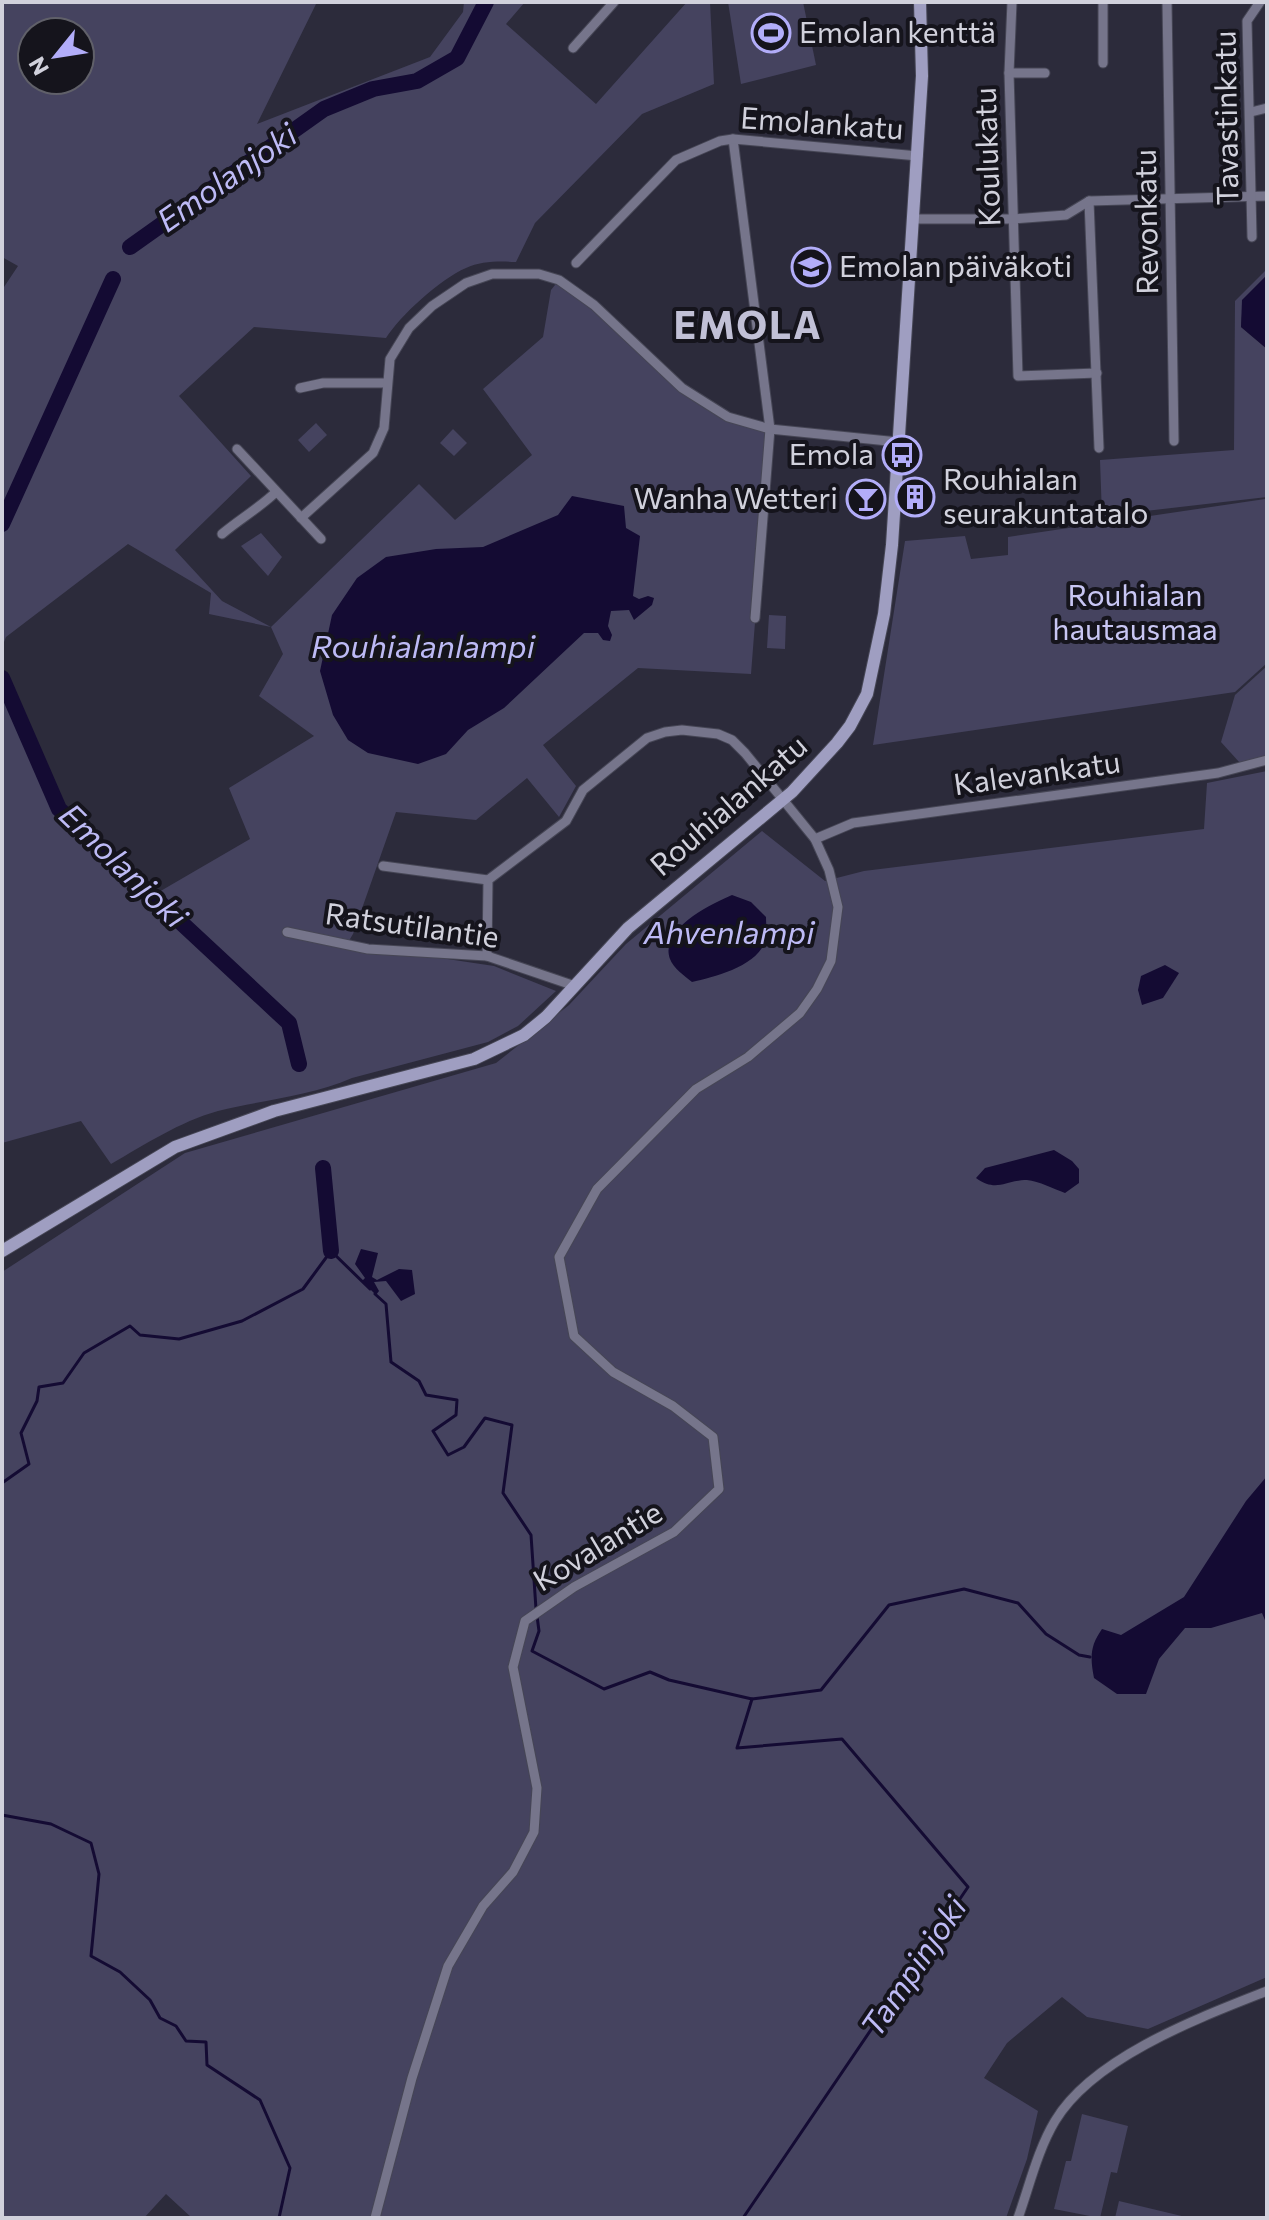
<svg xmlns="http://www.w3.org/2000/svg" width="1269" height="2220" font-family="Commissioner,sans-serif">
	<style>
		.green { fill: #45435f; fill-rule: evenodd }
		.water { fill: #140b33 }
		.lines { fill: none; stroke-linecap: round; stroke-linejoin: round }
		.stream { stroke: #140b33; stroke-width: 3 }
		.river { stroke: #140b33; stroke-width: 16 }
		.street-casing { stroke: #464655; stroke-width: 11 }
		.secondary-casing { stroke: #464655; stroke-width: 14 }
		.street { stroke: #76758b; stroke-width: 9 }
		.secondary { stroke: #9f9ec1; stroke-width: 12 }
		.labels { text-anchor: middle; stroke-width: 8; stroke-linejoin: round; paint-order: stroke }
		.poi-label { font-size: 30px; fill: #d1d1dc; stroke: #15141c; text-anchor: start }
		.street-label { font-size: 30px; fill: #d1d1dc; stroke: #15141c }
		.park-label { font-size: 30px; fill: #c8c6f3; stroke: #15141c }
		.water-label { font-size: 32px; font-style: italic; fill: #bdbaf5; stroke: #15141c }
		.district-label { font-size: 38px; font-weight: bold; letter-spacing: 2px; fill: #c1c0d6; stroke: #15141c }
	</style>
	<rect width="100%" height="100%" fill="#2c2b3b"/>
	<g class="green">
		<path d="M2 2H317L257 124 430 57 463 12 464 2H525L506 24 596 104 687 2H710L714 84 642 114 535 223 516 262C499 261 481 261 466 268 440 279 400 316 386 338L254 327 179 396 251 476 175 550 222 601 271 627 419 484 455 520 532 455 483 389 543 337 551 290 559 280 594 305 682 388 728 417 770 429 751 674 638 668 543 745 576 786 559 817 527 778 476 820 396 812 353 934 347 944 494 966 556 991 518 1026 488 1042 352 1078C310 1096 263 1100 218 1111 179 1122 146 1144 111 1164L81 1121 2 1143V678L59 809 152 896 250 839 229 788 314 736 259 696 283 654 271 627 209 614 211 593 128 544 6 637 2 647V290L18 266 2 257ZM32 32H80V80H32Z"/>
		<path d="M728 2H803L816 65 741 84Z"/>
		<path d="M1267 269V275L1243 300 1241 327 1267 349V497L1102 516 1100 460 1234 450 1235 301Z"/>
		<path d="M316 423 327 435 309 452 298 440Z"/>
		<path d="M453 429 467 443 454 456 440 443Z"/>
		<path d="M1265 499 1267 663 1235 692 873 745 905 541 965 536 971 559 1008 555V537Z"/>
		<path d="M261 533 282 557 268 576 241 546Z"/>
		<path d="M769 615 786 616 785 649 767 648Z"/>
		<path d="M1267 666V755L1240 763 1221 742 1235 695Z"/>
		<path d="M1267 771V1977L1148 2029 1087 2017 1062 1997 1007 2043 984 2078 1038 2111 1027 2159 1006 2218H192L166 2194 144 2218H2V1272L185 1153 496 1063 569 1005 626 944 762 831 825 881 864 871 1204 829 1207 783Z"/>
		<path d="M1082 2114 1128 2126 1117 2173 1111 2172 1100 2218 1054 2209 1066 2161H1071Z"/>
		<path d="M1119 2201 1190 2218H1115Z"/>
	</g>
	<g class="water">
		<path d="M1267 275V349L1241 327 1242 300Z"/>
		<path d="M572 496 624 506 626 528 640 536 633 596 639 599 648 596 654 598 652 605 634 620 629 610 611 611 608 626 612 635 610 641 603 640 598 633H584L504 708 468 730 446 754 418 764 368 753 348 740 333 715 320 671 332 615 357 578 386 557 436 549 483 547 558 515Z"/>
		<path d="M732 895 751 902 766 917C766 923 767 931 766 937 762 965 715 977 692 982 685 976 673 968 670 959 659 929 711 904 732 895Z"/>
		<path d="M1165 965 1179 973 1163 998 1142 1005 1138 990 1141 976Z"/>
		<path d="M1054 1150 1072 1161 1079 1169V1183L1065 1193C1054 1189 1039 1181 1027 1180 1005 1180 997 1193 976 1178L985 1168Z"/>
		<path d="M361 1249 378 1253 372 1277 377 1280 399 1269 412 1270 415 1294 401 1301 386 1281 374 1282 379 1291 376 1295 362 1281 365 1278 355 1264Z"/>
		<path d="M1267 1476V1625L1262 1613 1211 1628H1185L1159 1659 1146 1694H1117L1094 1678C1090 1657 1090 1646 1102 1629L1121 1635 1184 1597 1246 1501Z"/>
	</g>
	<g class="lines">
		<g class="stream">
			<path d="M375 1294 386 1304 391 1362 419 1381 426 1395 457 1400 456 1415 433 1431 448 1455 464 1447 485 1418 512 1425 503 1493 531 1535 536 1609"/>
			<path d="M2 1483 29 1464 21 1433 37 1401 39 1387 63 1383 84 1353 130 1326 140 1335 179 1339 242 1321 303 1289 331 1251 370 1289"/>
			<path d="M537 1616 539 1631 532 1651 604 1689 650 1672 669 1680 752 1699 821 1690 889 1605 964 1589 1018 1603 1046 1634 1079 1655 1090 1657"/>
			<path d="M2 1815 51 1824 91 1843 99 1874 91 1956 120 1972 150 2000 160 2018 176 2026 186 2041 206 2042 207 2065 260 2100 290 2168 279 2218"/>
			<path d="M743 2218 968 1887 842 1739 737 1748 752 1699"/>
		</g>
		<g class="river">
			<path d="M130 247 324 109 373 89 417 81 457 58 486 2"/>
			<path d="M2 524 113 279"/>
			<path d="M2 678 59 809 289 1023 299 1064"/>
			<path d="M323 1168 331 1251"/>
		</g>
		<defs>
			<g id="street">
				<path d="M1012 2 1009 73 1018 376 1097 373"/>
				<path d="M1167 2 1174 441"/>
				<path d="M573 48 614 2"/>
				<path d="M1103 63V2"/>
				<path d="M1009 73H1045"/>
				<path d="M1251 112 1267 108"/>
				<path d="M733 139 770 429 755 618"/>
				<path d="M1089 201 1099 448"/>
				<path d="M915 219H1014L1066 215 1089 201 1267 196"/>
				<path d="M1252 237 1247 21 1260 2"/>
				<path d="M576 263 676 160 720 141 733 139 918 156"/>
				<path d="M300 388 323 383H387"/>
				<path d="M237 449 321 539"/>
				<path d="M301 518 373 453 384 428 390 359 409 328 432 306 466 283 492 274H539L559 280 594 305 682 388 728 417 770 429 898 442"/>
				<path d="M222 534C240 519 259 508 276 492"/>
				<path d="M815 839 853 823 1218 773 1267 760"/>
				<path d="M383 866 488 880"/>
				<path d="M287 932 368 949 487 956 575 986"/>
				<path d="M375 2218 412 2078 448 1966 483 1906 513 1872 534 1832 537 1788 513 1667 525 1621 574 1587 674 1532 719 1489 713 1437 673 1406 613 1372 574 1336 559 1257 597 1189 696 1089 748 1057 800 1013 817 989 831 961 838 907 829 870 815 839 745 753 732 740 718 734 682 730 665 732 647 738 583 790 566 821 488 880 487 956"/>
				<path d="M1018 2218C1029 2187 1038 2149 1055 2121 1093 2057 1201 2017 1267 1991"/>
			</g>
			<path id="secondary" d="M2 1251 175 1147 274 1111 474 1059 524 1035 546 1017 628 928 792 792 837 743 850 726 867 694 884 614 892 545 922 76 920 2"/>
		</defs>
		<use href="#street" class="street-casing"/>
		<use href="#secondary" class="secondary-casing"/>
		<use href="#street" class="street"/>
		<use href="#secondary" class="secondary"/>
	</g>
	<defs>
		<symbol id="stadium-ring" viewBox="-11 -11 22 22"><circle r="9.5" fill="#15141c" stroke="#b2adf9" stroke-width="1.5"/><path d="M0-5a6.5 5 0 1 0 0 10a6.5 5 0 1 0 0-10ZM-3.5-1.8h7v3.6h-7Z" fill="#b2adf9"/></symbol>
		<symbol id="school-ring" viewBox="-11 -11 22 22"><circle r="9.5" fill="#15141c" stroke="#b2adf9" stroke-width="1.5"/><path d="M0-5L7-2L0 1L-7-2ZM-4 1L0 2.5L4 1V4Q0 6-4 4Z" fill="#b2adf9"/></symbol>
		<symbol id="bus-ring" viewBox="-11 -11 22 22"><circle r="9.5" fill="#15141c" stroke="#b2adf9" stroke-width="1.5"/><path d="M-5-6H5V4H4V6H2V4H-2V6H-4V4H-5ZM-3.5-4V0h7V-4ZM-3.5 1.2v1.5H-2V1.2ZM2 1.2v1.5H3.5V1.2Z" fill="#b2adf9"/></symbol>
		<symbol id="building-ring" viewBox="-11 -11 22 22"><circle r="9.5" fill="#15141c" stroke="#b2adf9" stroke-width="1.5"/><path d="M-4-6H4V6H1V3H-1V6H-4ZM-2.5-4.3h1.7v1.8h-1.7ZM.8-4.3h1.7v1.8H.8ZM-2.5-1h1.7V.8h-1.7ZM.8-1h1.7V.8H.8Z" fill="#b2adf9"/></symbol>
		<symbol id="bar-ring" viewBox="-11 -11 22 22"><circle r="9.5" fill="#15141c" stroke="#b2adf9" stroke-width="1.5"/><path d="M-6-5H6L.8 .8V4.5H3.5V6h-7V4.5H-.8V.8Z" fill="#b2adf9"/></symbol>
	</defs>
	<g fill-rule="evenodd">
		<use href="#stadium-ring" x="749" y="11" width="44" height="44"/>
		<use href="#school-ring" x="789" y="245" width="44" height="44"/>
		<use href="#bus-ring" x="880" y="433" width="44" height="44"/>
		<use href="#building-ring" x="893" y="475" width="44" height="44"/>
		<use href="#bar-ring" x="844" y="477" width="44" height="44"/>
	</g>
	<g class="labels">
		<g class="poi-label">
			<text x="799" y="43">Emolan kenttä</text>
			<text x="839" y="277">Emolan päiväkoti</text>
			<text x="874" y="465" text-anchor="end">Emola</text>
			<text x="943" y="490">Rouhialan<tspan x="943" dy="34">seurakuntatalo</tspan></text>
			<text x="838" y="509" text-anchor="end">Wanha Wetteri</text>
		</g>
		<g class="street-label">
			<text transform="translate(1227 118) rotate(-91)" y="10">Tavastinkatu</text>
			<text transform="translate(822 124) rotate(4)" y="10">Emolankatu</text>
			<text transform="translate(988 157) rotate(-92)" y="10">Koulukatu</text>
			<text transform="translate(1147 222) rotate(-91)" y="10">Revonkatu</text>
			<text transform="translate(1037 774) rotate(-8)" y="10">Kalevankatu</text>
			<text transform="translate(729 806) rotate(-41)" y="10">Rouhialankatu</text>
			<text transform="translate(412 926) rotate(8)" y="10">Ratsutilantie</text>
			<text transform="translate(598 1547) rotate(-31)" y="10">Kovalantie</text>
		</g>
		<g class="park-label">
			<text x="1135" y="606">Rouhialan<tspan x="1135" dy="34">hautausmaa</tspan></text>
		</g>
		<g class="water-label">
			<text transform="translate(227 178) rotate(-35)" y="11">Emolanjoki</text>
			<text x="423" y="658">Rouhialanlampi</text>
			<text transform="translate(123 866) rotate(44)" y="11">Emolanjoki</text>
			<text x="729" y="944">Ahvenlampi</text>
			<text transform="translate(914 1967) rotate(-56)" y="11">Tampinjoki</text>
		</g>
		<g class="district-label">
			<text x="748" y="339">EMOLA</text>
		</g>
	</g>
	<rect width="1269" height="2220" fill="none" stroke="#d1d1dc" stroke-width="8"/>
	<g transform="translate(56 56) rotate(240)"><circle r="38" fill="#15141c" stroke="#606069" stroke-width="2"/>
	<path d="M0-6L14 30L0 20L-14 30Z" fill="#b2adf9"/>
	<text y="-12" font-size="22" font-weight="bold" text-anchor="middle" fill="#d1d1dc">N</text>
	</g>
</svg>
